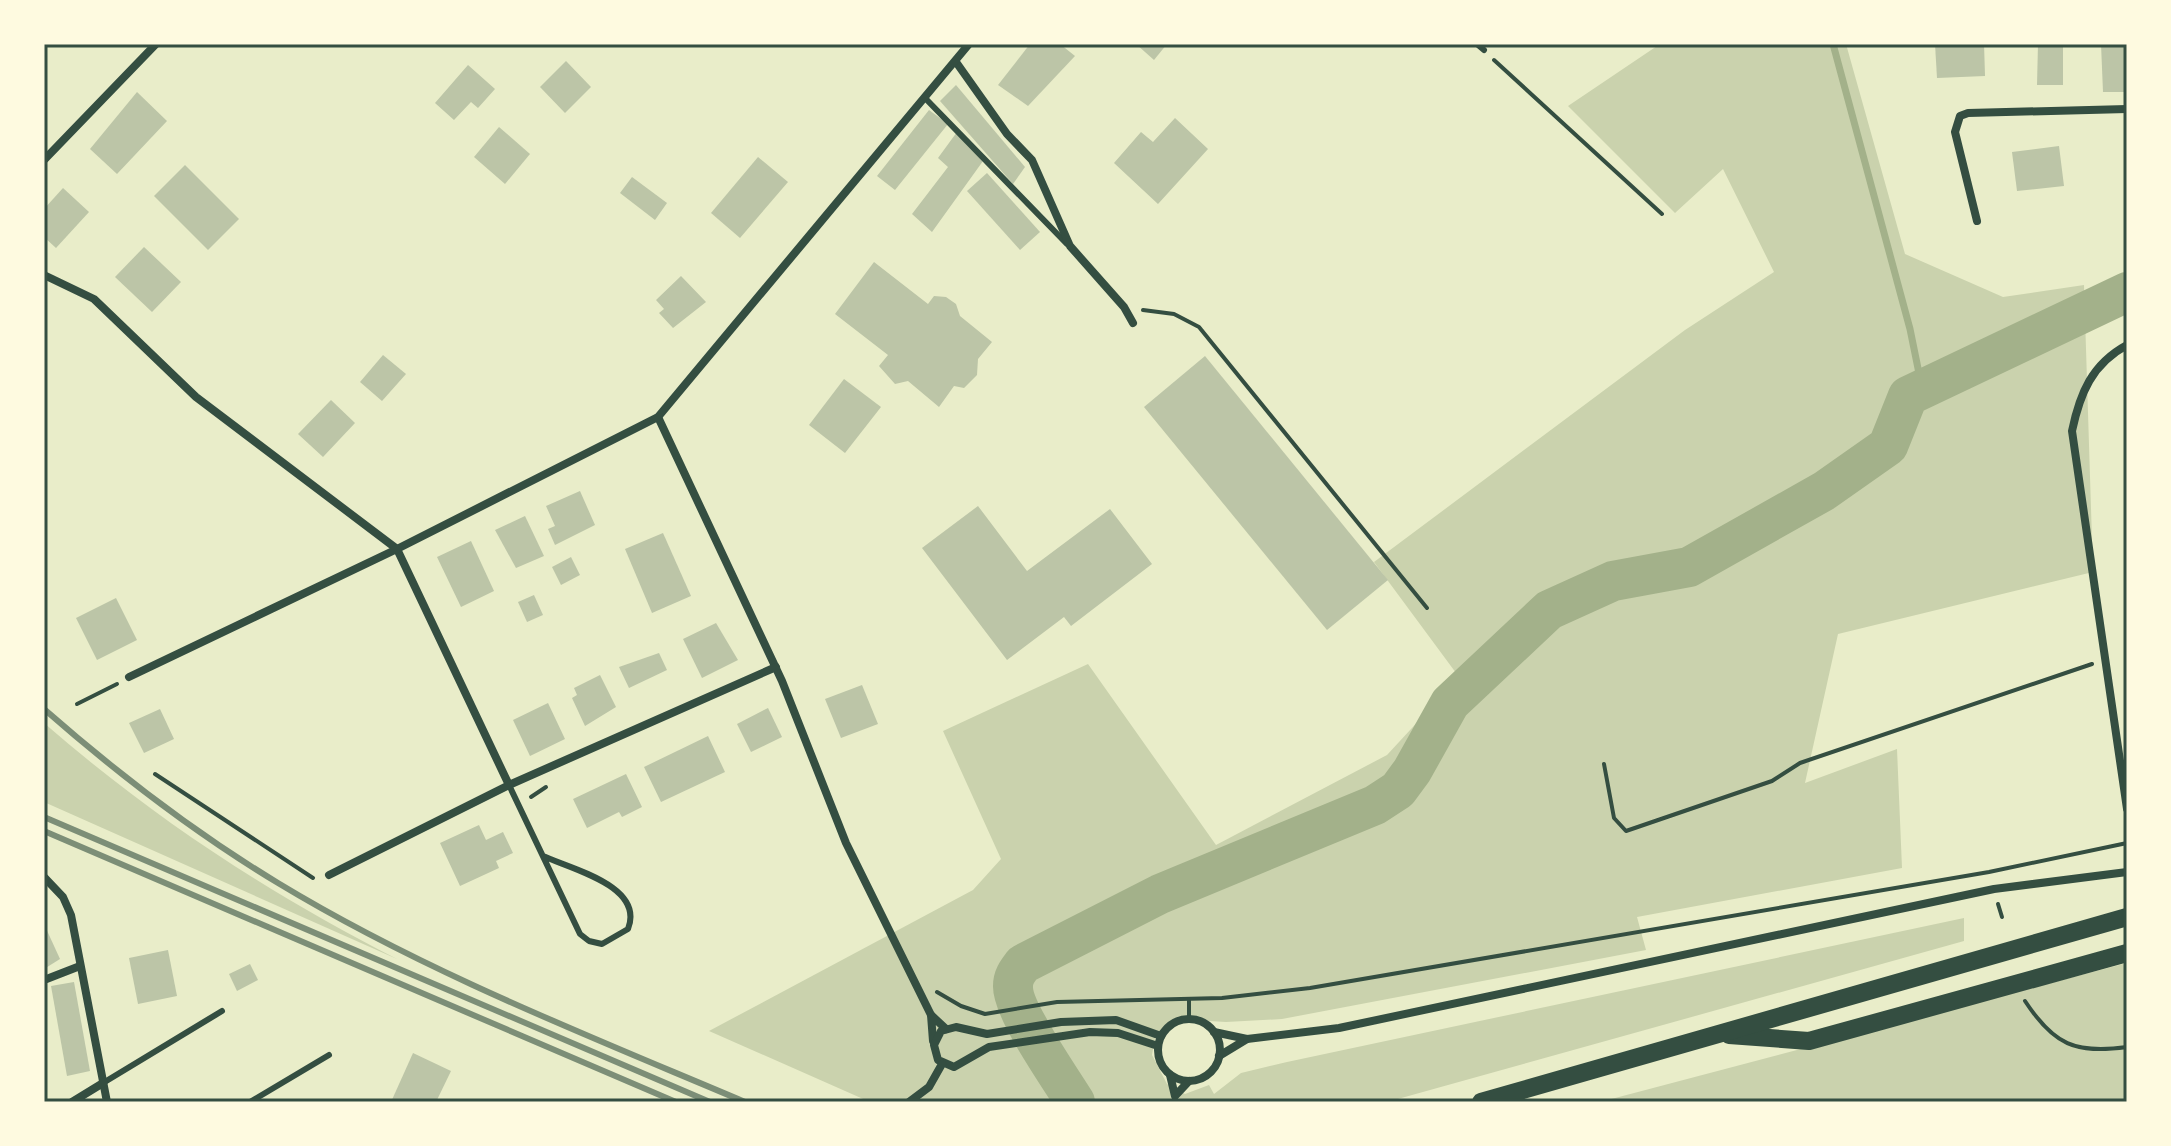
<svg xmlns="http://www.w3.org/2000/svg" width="2171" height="1146" font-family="'Work Sans',sans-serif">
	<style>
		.green { fill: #cad2ad }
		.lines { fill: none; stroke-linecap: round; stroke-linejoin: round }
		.stream { stroke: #a3b18a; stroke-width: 7 }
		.river { stroke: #a3b18a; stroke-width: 40 }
		.building { fill: #bcc5a7 }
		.path { stroke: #344e41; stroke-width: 4 }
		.service { stroke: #344e41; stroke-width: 6 }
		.minor { stroke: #344e41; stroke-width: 8 }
		.primary { stroke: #344e41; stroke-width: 18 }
		.rail { stroke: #7c8e77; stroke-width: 6 }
		.neatline { fill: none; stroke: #344e41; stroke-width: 3 }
	</style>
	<rect width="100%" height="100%" fill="#e9edc9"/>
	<g class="green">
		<path d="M1660 44H1846L1905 254 2003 297 2084 285 2093 572 1838 634 1805 783 1897 749 1902 868 1637 917 1646 950 1282 1019 1226 1022 1176 1019 1165 1025 1155 1038 1152 1055 1167 1084 1185 1094 1209 1085 1214 1094 1241 1073 1287 1062 1964 918V941L1387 1102H870L709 1031 973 890 1001 859 943 731 1088 664 1216 845 1387 755 1459 677 1374 562 1685 330 1774 272 1723 169 1675 213 1568 106Z"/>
		<path d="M44 723C152 817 269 894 397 959L44 802Z"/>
		<path d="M2123 964 2127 966V1102H1600Z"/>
	</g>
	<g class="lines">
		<path class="stream" d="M1833 44 1910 329 1922 388"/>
		<path class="river" d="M1075 1102C1061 1079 1012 1010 1013 986 1013 977 1017 972 1023 964L1160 894 1375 805 1398 790 1412 771 1450 703 1549 610 1613 581 1689 567 1824 491 1888 446 1908 396 2127 292"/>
	</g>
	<g class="building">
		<path d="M1030 44H1060L1075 56 1028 106 998 85Z"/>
		<path d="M1136 44H1167L1154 60Z"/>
		<path d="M1935 44H1984L1985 76 1937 78Z"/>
		<path d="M2038 44H2063V85H2037Z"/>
		<path d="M2101 44H2127V92H2103Z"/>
		<path d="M566 61 591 87 565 113 540 87Z"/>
		<path d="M468 65 495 89 478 108 471 102 454 120 435 103Z"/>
		<path d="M956 85 1025 167 1013 184 940 101Z"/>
		<path d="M137 92 167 121 117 174 90 149Z"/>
		<path d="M929 110 948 124 895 190 877 176Z"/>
		<path d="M1175 118 1208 149 1158 204 1114 163 1141 132 1153 142Z"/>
		<path d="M499 127 530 154 505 184 474 157Z"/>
		<path d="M957 132 983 161 932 232 912 214 948 167 938 158Z"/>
		<path d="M2059 146 2064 186 2017 191 2012 152Z"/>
		<path d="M758 157 788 182 740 238 711 213Z"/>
		<path d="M185 165 239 219 208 250 154 196Z"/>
		<path d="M987 173 1040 232 1020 250 967 191Z"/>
		<path d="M632 177 667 203 655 220 620 193Z"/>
		<path d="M63 188 89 212 56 248 44 237V209Z"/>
		<path d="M144 247 181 282 152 312 115 277Z"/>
		<path d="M874 262 928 304 934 296 946 297 956 304 960 316 992 342 978 359 977 375 964 388 954 386 939 407 908 381 895 384 879 366 888 355 835 314Z"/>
		<path d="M681 276 706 302 673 328 659 313 664 309 656 300Z"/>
		<path d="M383 355 406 374 382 401 360 382Z"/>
		<path d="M1205 356 1388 580 1327 630 1144 407Z"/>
		<path d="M844 379 881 407 845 453 809 425Z"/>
		<path d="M331 400 355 423 323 457 298 434Z"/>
		<path d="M580 491 595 525 555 545 548 529 555 526 546 506Z"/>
		<path d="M978 506 1027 571 1110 509 1152 564 1071 626 1064 617 1007 660 922 548Z"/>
		<path d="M525 516 544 556 516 568 495 530Z"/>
		<path d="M663 533 691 596 652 613 625 549Z"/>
		<path d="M471 541 494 591 461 607 437 557Z"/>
		<path d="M571 557 580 575 561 585 552 567Z"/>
		<path d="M534 595 543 615 527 622 518 602Z"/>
		<path d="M116 598 137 640 97 660 76 618Z"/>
		<path d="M716 623 738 660 702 678 683 639Z"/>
		<path d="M659 653 667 670 629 688 619 667Z"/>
		<path d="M600 675 616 707 585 726 572 698 577 695 574 688Z"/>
		<path d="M862 685 878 724 841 738 825 699Z"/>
		<path d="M548 703 565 739 530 756 513 720Z"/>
		<path d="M768 708 782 737 751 752 737 724Z"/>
		<path d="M160 709 174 739 144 753 129 723Z"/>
		<path d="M708 736 725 772 661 802 644 767Z"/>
		<path d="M626 774 642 807 622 817 619 812 587 828 573 799Z"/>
		<path d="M479 825 486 840 503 832 513 853 496 861 499 868 460 886 440 843Z"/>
		<path d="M44 924 60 959 44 969Z"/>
		<path d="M168 950 177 996 138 1004 129 958Z"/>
		<path d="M250 964 258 980 237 991 229 974Z"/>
		<path d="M74 982 90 1071 67 1076 51 986Z"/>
		<path d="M413 1053 451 1071 436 1102H391Z"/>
	</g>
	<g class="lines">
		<g class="path">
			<path d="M1494 60 1662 214"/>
			<path d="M1143 310 1174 314 1199 327 1427 608"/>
			<path d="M77 704 117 684"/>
			<path d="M1604 764 1614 818 1626 831 1772 781 1800 763 2092 664"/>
			<path d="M155 774 313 878"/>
			<path d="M531 797 546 787"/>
			<path d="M1998 904 2002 917"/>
			<path d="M937 992 961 1006 985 1014 1057 1002 1222 998 1310 988 1989 872 2127 843"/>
			<path d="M2025 1001C2054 1045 2075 1054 2127 1047"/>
			<path d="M1189 1019V999"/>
		</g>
		<g class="service">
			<path d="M1477 44 1484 50"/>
			<path d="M925 98 1067 244"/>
			<path d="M509 785 580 934 589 941 602 944 628 929C645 886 571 869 543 856"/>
			<path d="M103 1083 222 1011"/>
			<path d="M250 1102 329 1055"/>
		</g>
		<g class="minor">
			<path d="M956 62 1007 134 1032 160 1070 246 1124 307 1133 323"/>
			<path d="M44 160 156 44"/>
			<path d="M1977 221 1955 132 1960 116 1968 113 2127 109"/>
			<path d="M44 275 94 299 196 397 397 549 509 785"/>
			<path d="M2127 345C2092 364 2080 393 2072 431L2127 809"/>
			<path d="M658 417 782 681 846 843 931 1015"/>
			<path d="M129 677 397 549 658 417 969 44"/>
			<path d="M329 875 509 785 776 667"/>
			<path d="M44 877 63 897 71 915 107 1102"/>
			<path d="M44 980 80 966"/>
			<circle cx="1189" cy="1050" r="31"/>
			<path d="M1214 1032 1247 1039 1219 1056"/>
			<path d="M1247 1039 1339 1028 1994 889 2127 872"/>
			<path d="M933 1041 931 1015 946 1029"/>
			<path d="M1158 1046 1118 1033 1090 1032 989 1047 954 1067 938 1060 934 1045 941 1031 956 1027 987 1034 1061 1022 1116 1020 1161 1036"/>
			<path d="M1170 1075 1175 1096 1189 1081"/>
			<path d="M72 1102 103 1083"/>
			<path d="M909 1102 929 1087 942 1064"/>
		</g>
		<g class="primary">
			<path d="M1729 1035 1809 1041 2127 953"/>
			<path d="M1481 1102 2127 917"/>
		</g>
		<g class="rail">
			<path d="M44 709C117 773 195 833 278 883 425 972 587 1035 745 1102"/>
			<path d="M44 817 710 1102"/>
			<path d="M44 831 676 1102"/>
		</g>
	</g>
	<rect width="2171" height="1146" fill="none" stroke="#fefae0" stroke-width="92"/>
	<rect x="46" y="46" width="2079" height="1054" class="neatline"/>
</svg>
